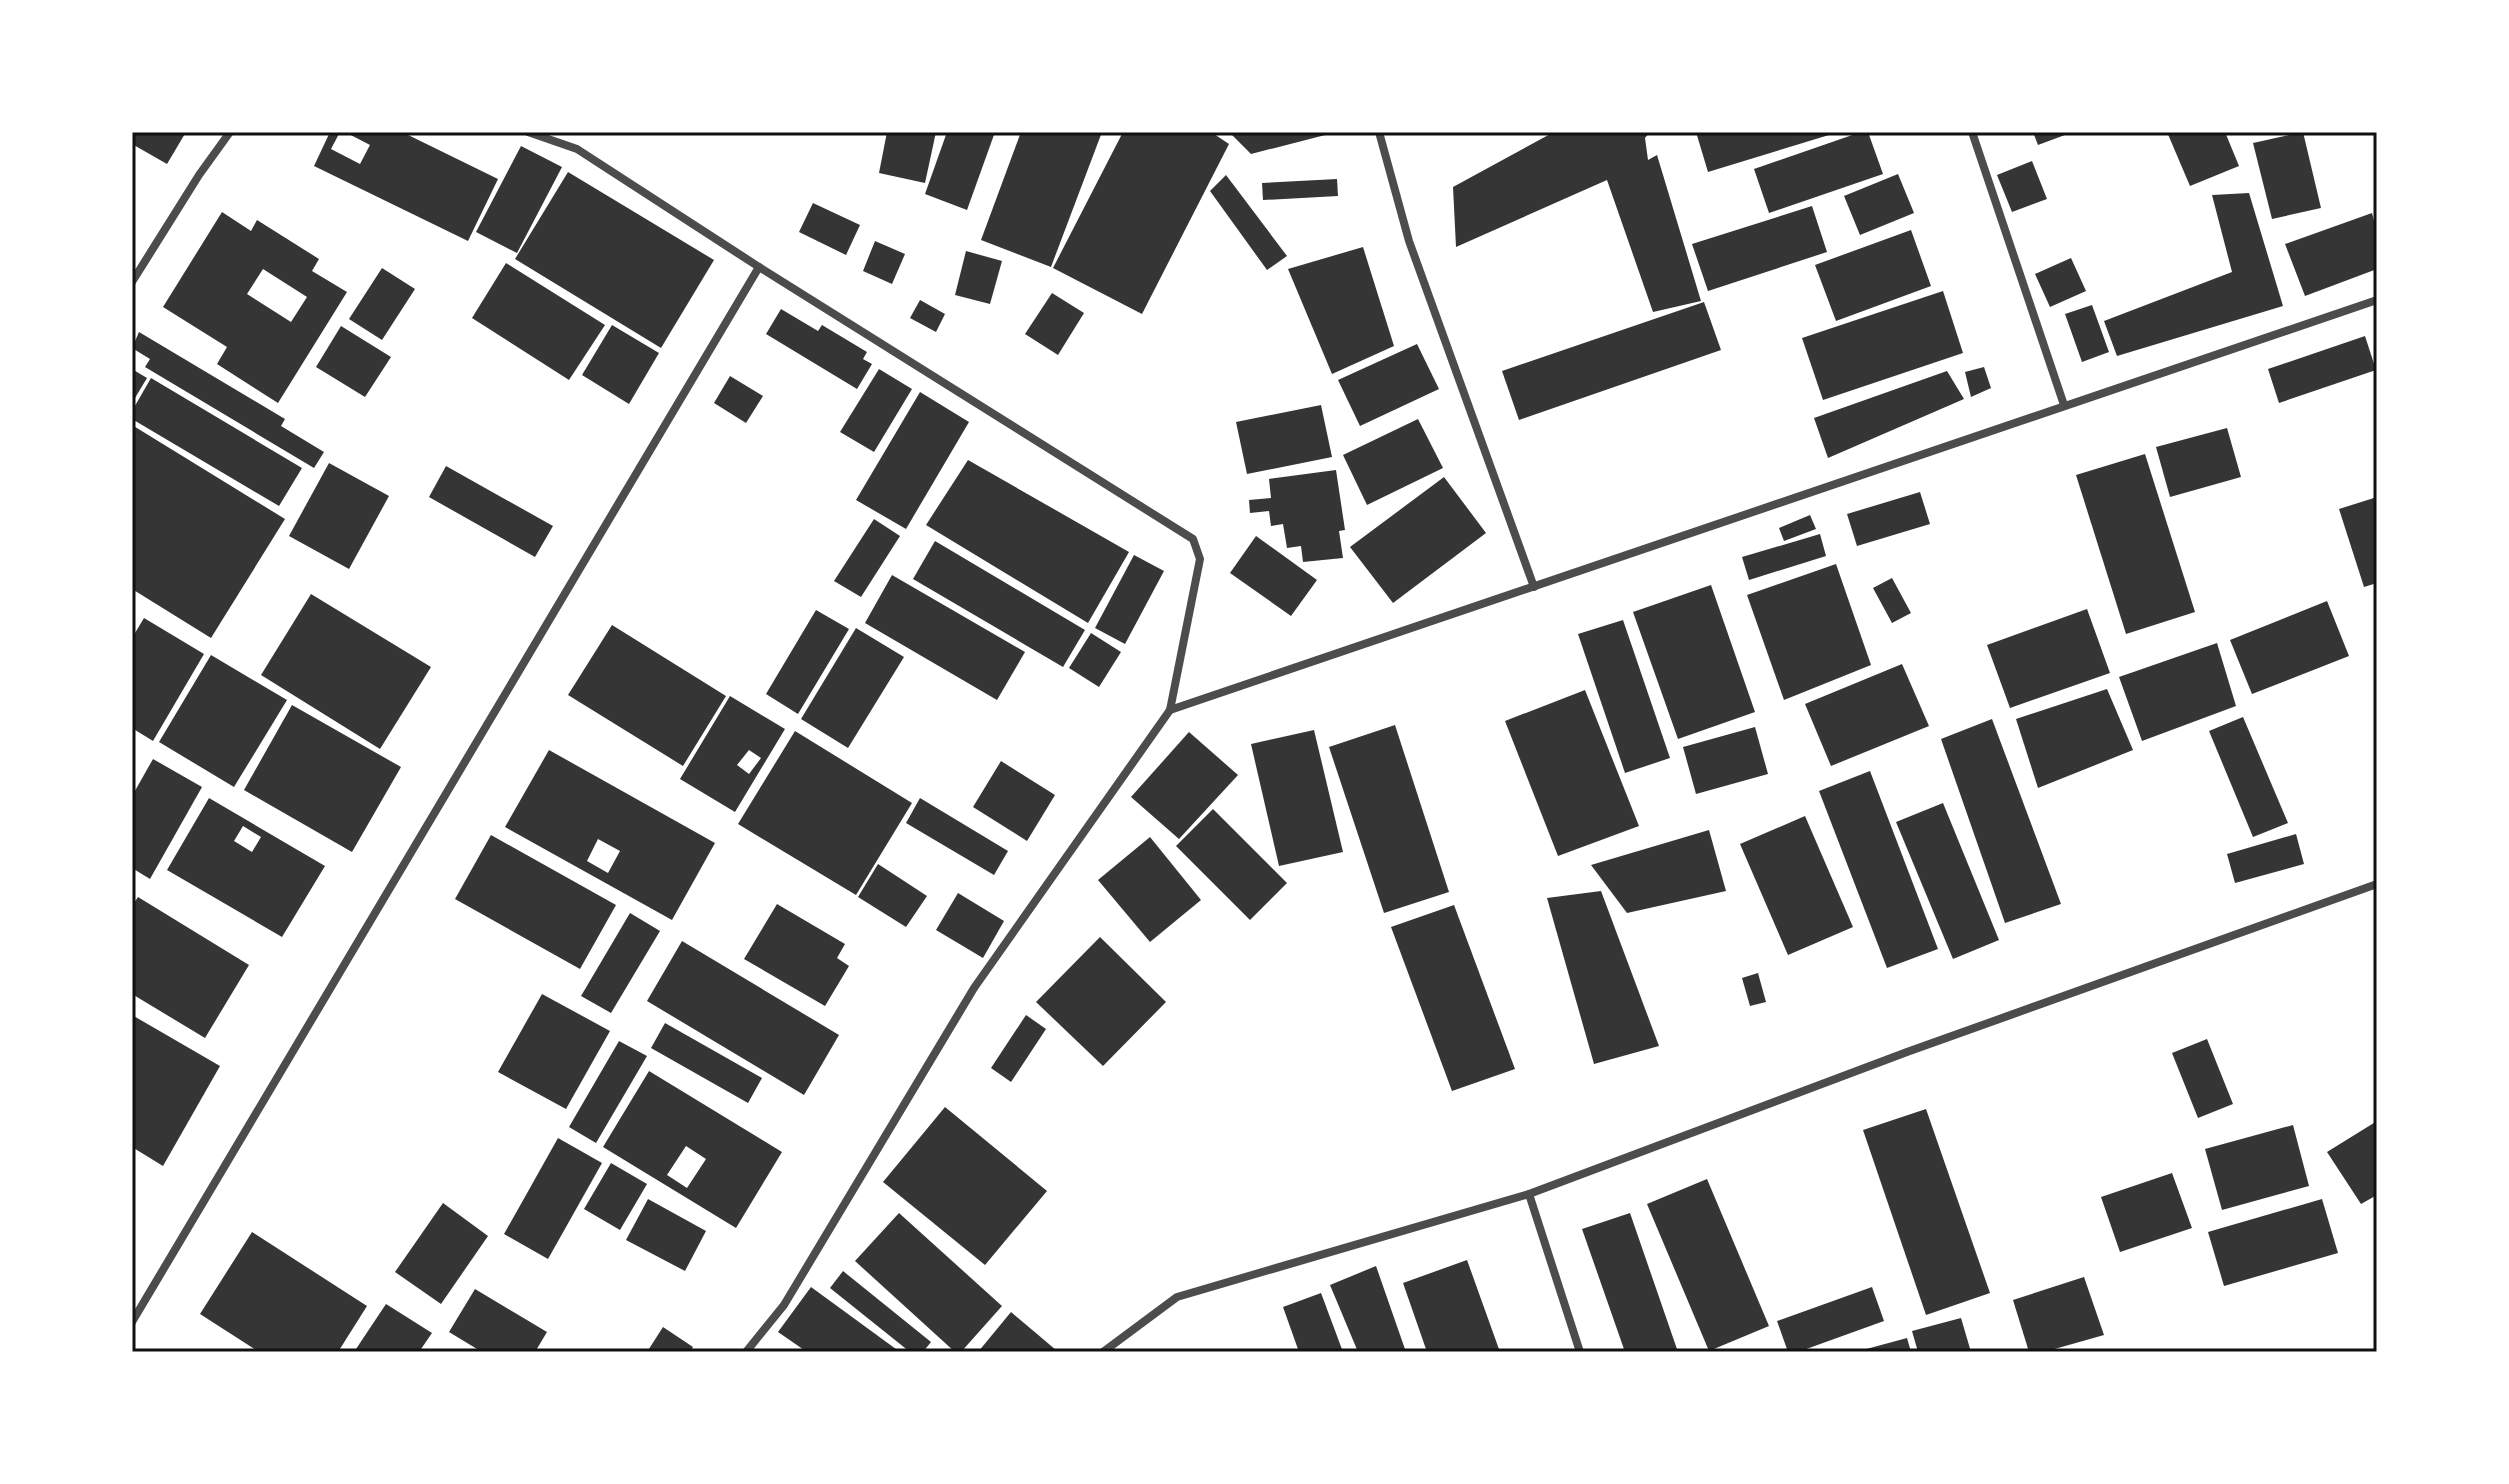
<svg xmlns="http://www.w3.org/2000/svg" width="2509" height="1484" font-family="'PT Sans',sans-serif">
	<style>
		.building { fill: #353535; fill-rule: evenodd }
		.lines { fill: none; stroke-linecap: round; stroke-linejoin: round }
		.minor { stroke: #4c4c4c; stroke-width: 8 }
		.neatline { fill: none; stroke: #111; stroke-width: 3 }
	</style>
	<rect width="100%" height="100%" fill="#fff"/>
	<g class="building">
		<path d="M132 132H186L167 164 132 144Z"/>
		<path d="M330 132H340L331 149 360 164 370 145 345 132H402L498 179 468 241 314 166Z"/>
		<path d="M887 132H936L925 183 879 173Z"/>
		<path d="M947 132H995L967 210 925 194Z"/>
		<path d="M1021 132H1102L1051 267 981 240Z"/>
		<path d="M1123 132H1211L1229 144 1142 314 1053 268Z"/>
		<path d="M1229 132H1333V133L1251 154Z"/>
		<path d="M1554 132H1650L1645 138 1648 160 1657 155 1701 301 1653 312 1607 180 1456 247 1453 187Z"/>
		<path d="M1696 132H1828L1829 135 1708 172Z"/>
		<path d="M1861 132H1868L1883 174 1769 213 1754 169Z"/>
		<path d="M2033 132H2073L2038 145Z"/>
		<path d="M2167 132H2225L2239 166 2190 186Z"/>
		<path d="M2303 132 2321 208 2272 219 2253 143Z"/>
		<path d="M521 146 562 167 517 253 476 232Z"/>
		<path d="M2032 161 2047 199 2012 212 1997 175Z"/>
		<path d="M568 172 714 260 661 348 515 259Z"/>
		<path d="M1898 174 1914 213 1860 235 1844 196Z"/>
		<path d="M1226 175 1287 256 1267 270 1210 191Z"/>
		<path d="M1337 179 1338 196 1263 200 1262 183Z"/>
		<path d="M2249 193 2283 306 2117 356 2104 321 2232 272 2212 195Z"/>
		<path d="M813 203 860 225 846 255 799 232Z"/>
		<path d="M1812 206 1827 252 1708 291 1692 244Z"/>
		<path d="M222 212 251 231 257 220 319 259 312 271 347 292 278 403 217 364 227 347 163 307ZM263 269 307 297 291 322 247 294Z"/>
		<path d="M2372 213 2377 232V269L2305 296 2285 244Z"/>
		<path d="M1911 230 1931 286 1836 321 1815 265Z"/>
		<path d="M875 241 905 254 892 284 863 271Z"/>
		<path d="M1363 247 1394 346 1332 374 1288 269Z"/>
		<path d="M966 251 1002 261 990 304 955 295Z"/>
		<path d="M2071 258 2086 291 2050 307 2035 274Z"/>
		<path d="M506 263 605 325 569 380 472 318Z"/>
		<path d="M382 268 415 289 382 340 349 319Z"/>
		<path d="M1943 291 1963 353 1823 400 1802 338Z"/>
		<path d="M1052 293 1084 313 1058 355 1025 334Z"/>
		<path d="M920 300 945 314 936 332 910 318Z"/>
		<path d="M1704 302 1721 350 1519 420 1502 371Z"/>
		<path d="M2092 305 2109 352 2082 362 2065 314Z"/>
		<path d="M781 309 818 331 822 325 867 352 863 359 872 364 857 389 766 334Z"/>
		<path d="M612 325 659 353 629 404 582 375Z"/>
		<path d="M341 326 391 357 365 397 316 367Z"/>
		<path d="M139 332 285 419 281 426 324 452 314 468 145 367 150 359 132 348Z"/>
		<path d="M2365 336 2376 370 2279 403 2268 369Z"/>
		<path d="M1417 344 1439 389 1360 426 1338 380Z"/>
		<path d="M1984 367 1991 388 1971 397 1965 372Z"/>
		<path d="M132 369 147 378 132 403Z"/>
		<path d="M879 369 912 389 874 452 840 432Z"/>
		<path d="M1947 371 1964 399 1828 458 1814 418Z"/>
		<path d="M730 376 763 396 746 423 714 403Z"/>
		<path d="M151 378 302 468 279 506 132 419V411Z"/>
		<path d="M920 392 969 422 906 529 856 500Z"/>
		<path d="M1321 405 1332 457 1247 474 1236 422Z"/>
		<path d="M1418 419 1443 468 1367 505 1343 455Z"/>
		<path d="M132 425 285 519 211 638 132 589Z"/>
		<path d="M2227 428 2241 477 2170 497 2156 447Z"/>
		<path d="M2145 454 2195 612 2126 634 2076 475Z"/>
		<path d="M968 460 1129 552 1088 623 926 525Z"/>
		<path d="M329 463 389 496 349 569 289 536Z"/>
		<path d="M446 466 553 526 535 557 429 497Z"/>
		<path d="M1336 470 1345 530 1339 531 1343 558 1303 562 1301 546 1287 548 1283 524 1271 526 1269 511 1250 513 1249 500 1271 498 1269 479Z"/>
		<path d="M1444 477 1486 533 1393 603 1350 547Z"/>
		<path d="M1920 492 1930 524 1857 546 1847 514Z"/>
		<path d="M2377 497V583L2364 587 2339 509Z"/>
		<path d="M1810 515 1816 529 1784 541 1779 528Z"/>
		<path d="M874 519 900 536 861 597 834 581Z"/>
		<path d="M1820 534 1826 556 1749 580 1742 557Z"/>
		<path d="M1256 536 1317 580 1291 616 1230 573Z"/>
		<path d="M935 541 1085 630 1063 667 913 579Z"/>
		<path d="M1134 555 1164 571 1125 644 1095 628Z"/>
		<path d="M1836 564 1871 665 1784 700 1747 595Z"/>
		<path d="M892 575 1025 652 997 700 865 623Z"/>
		<path d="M1892 578 1911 613 1892 623 1873 588Z"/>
		<path d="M1711 585 1755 712 1678 739 1633 612Z"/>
		<path d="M311 594 431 667 380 749 261 675Z"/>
		<path d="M2327 601 2349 656 2252 694 2230 640Z"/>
		<path d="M2087 609 2110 673 2010 708 1987 645Z"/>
		<path d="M816 610 849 629 798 714 766 694Z"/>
		<path d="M144 618 204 654 153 741 132 728V638Z"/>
		<path d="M1623 620 1670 758 1625 773 1578 634Z"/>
		<path d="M612 625 726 696 683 766 568 695Z"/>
		<path d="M856 628 904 657 848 748 801 719Z"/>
		<path d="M1091 633 1121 652 1099 687 1069 668Z"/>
		<path d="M2217 643 2236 706 2142 741 2119 677Z"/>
		<path d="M211 655 287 700 234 787 159 742Z"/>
		<path d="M1902 664 1929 726 1831 766 1805 704Z"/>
		<path d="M2107 689 2133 750 2038 788 2016 719Z"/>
		<path d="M1585 690 1639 826 1558 856 1505 721Z"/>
		<path d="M730 696 785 729 735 812 680 779ZM749 750 761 758 749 774 737 765Z"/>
		<path d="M292 705 401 767 352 852 244 790Z"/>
		<path d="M2243 717 2288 823 2253 837 2209 731Z"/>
		<path d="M1992 719 2061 904 2005 923 1941 739Z"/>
		<path d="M1395 725 1449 892 1384 913 1329 747Z"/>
		<path d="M1755 727 1768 774 1696 794 1683 747Z"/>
		<path d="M1314 730 1343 852 1279 866 1251 744Z"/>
		<path d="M795 731 912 803 856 895 738 824Z"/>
		<path d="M1189 732 1238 775 1179 839 1131 797Z"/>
		<path d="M549 750 715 843 672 920 505 827ZM598 839 620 851 608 873 587 861Z"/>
		<path d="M153 759 202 787 150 879 132 868V796Z"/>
		<path d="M1001 761 1055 795 1027 841 973 807Z"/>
		<path d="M1870 771 1938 949 1887 968 1819 791Z"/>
		<path d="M209 798 325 866 282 937 167 870ZM243 826 261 837 252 852 234 841Z"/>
		<path d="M920 798 1008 851 994 875 906 823Z"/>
		<path d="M1943 803 1999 940 1953 959 1896 822Z"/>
		<path d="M1213 809 1287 883 1250 920 1176 846Z"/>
		<path d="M1805 816 1853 927 1788 955 1740 844Z"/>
		<path d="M1709 830 1726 891 1627 913 1591 865Z"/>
		<path d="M2296 834 2304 864 2235 883 2227 854Z"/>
		<path d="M491 835 616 905 580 969 455 899Z"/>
		<path d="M1150 837 1201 900 1150 942 1098 880Z"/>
		<path d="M878 864 927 896 906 927 858 897Z"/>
		<path d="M1601 891 1659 1046 1594 1064 1547 898Z"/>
		<path d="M958 893 1004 921 983 958 936 930Z"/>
		<path d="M138 897 249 965 205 1038 132 994V906Z"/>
		<path d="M777 904 845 944 837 958 849 966 825 1006 744 959Z"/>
		<path d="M1454 905 1515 1069 1452 1091 1391 927Z"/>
		<path d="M630 913 660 931 611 1013 581 996Z"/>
		<path d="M1100 937 1166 1002 1103 1066 1036 1002Z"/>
		<path d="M682 941 839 1035 804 1095 647 1001Z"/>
		<path d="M1758 973 1766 1002 1750 1006 1742 978Z"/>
		<path d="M542 994 610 1031 566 1109 498 1072Z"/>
		<path d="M132 1015 220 1066 163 1166 132 1147Z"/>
		<path d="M1026 1015 1046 1029 1011 1082 991 1068Z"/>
		<path d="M665 1023 762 1078 748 1103 651 1048Z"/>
		<path d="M2207 1039 2233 1104 2198 1118 2172 1053Z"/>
		<path d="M619 1041 647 1056 596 1143 569 1127Z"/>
		<path d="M649 1071 782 1152 736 1228 603 1147ZM686 1146 706 1159 687 1188 667 1175Z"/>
		<path d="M945 1107 1047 1191 985 1265 883 1182Z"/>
		<path d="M1926 1109 1990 1293 1926 1315 1863 1130Z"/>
		<path d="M2377 1121V1195L2361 1204 2327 1152Z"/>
		<path d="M2293 1125 2309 1186 2222 1210 2205 1149Z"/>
		<path d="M558 1138 602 1163 548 1259 504 1234Z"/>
		<path d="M611 1163 647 1184 620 1230 584 1209Z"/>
		<path d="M2172 1173 2192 1228 2120 1252 2101 1197Z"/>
		<path d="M1707 1179 1769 1326 1709 1351 1647 1204Z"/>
		<path d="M648 1199 706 1231 685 1271 626 1240Z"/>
		<path d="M2322 1199 2338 1253 2224 1286 2208 1232Z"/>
		<path d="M443 1203 488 1236 441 1304 395 1272Z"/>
		<path d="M899 1213 1002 1306 961 1352H955L855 1261Z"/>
		<path d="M1630 1213 1678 1352H1625L1582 1229Z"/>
		<path d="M252 1232 367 1306 338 1352H259L200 1314Z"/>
		<path d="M1467 1260 1500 1352H1427L1403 1283Z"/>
		<path d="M1376 1266 1406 1352H1358L1330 1285Z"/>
		<path d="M843 1271 931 1342 923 1352H910L830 1288Z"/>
		<path d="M2084 1277 2104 1335 2044 1352H2029L2013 1300Z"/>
		<path d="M811 1287 900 1352H807L778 1332Z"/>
		<path d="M1872 1287 1884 1321 1798 1352H1788L1777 1321Z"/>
		<path d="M475 1289 547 1332 535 1352H482L449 1332Z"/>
		<path d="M1321 1293 1343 1352H1299L1283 1307Z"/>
		<path d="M386 1304 432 1333 419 1352H354Z"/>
		<path d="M1011 1312 1056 1350 1054 1352H978Z"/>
		<path d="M1961 1318 1971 1352H1918L1912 1331Z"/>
		<path d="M663 1327 693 1347 690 1352H647Z"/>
		<path d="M1907 1338 1911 1352H1859V1351Z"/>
	</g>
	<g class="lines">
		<g class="minor">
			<path d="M528 132 577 149 759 267"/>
			<path d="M1379 132 1409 241 1534 587"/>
			<path d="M1972 132 2064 405"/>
			<path d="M132 282 199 175 230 132"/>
			<path d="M1170 710 2377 300"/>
			<path d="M1529 1194 1580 1352"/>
			<path d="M132 1322 759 267 1193 539 1200 559 1170 710 974 988 784 1305 746 1352"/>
			<path d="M1103 1352 1177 1297 1529 1194 1907 1052 2377 884"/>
		</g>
	</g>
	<rect width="2509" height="1484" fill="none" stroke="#ffffff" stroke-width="268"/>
	<rect x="134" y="134" width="2241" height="1216" class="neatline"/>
</svg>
